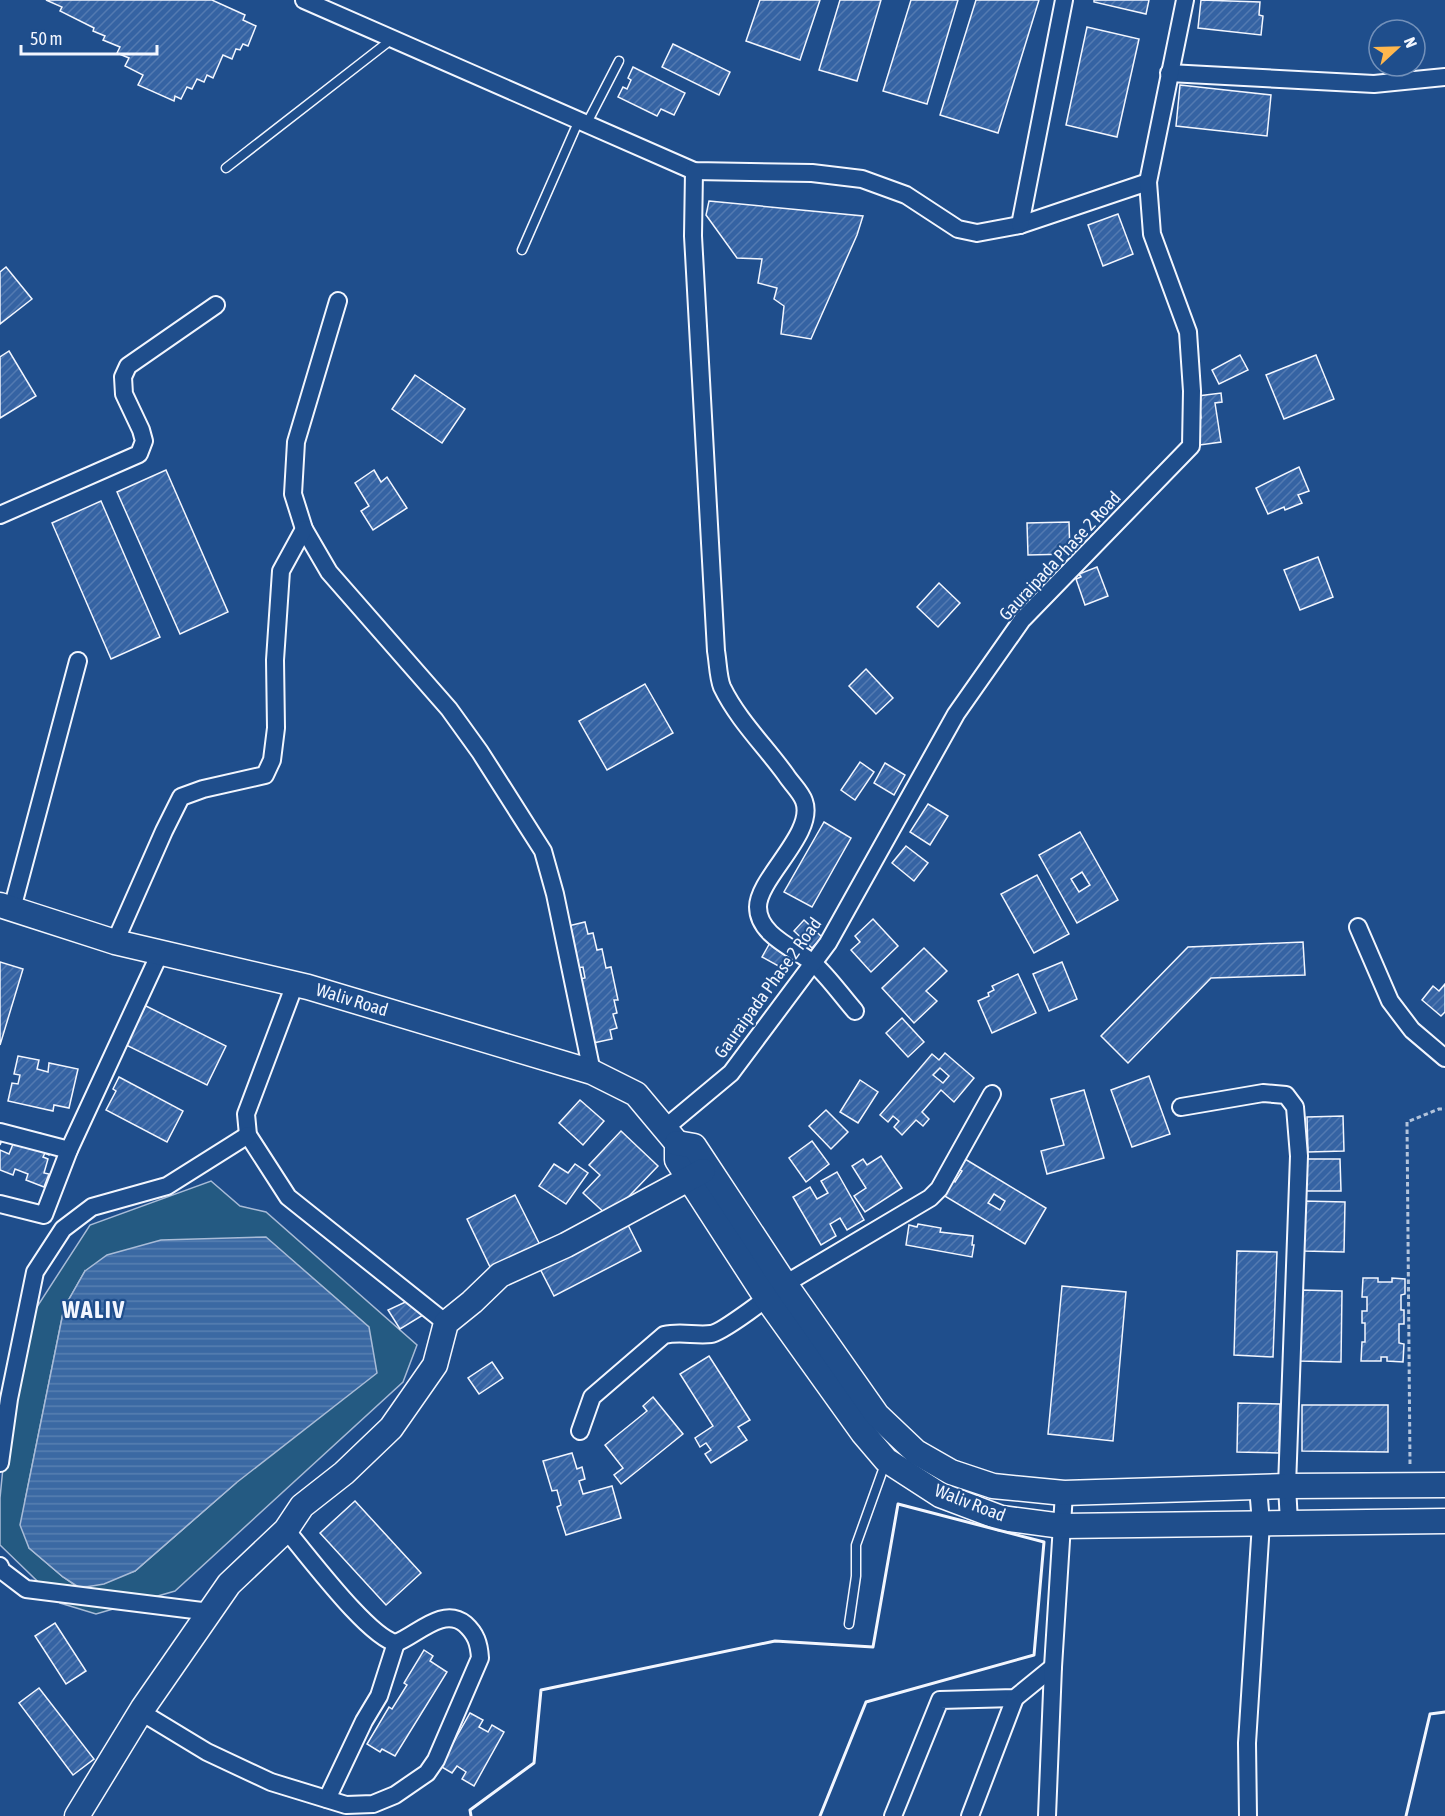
<svg xmlns="http://www.w3.org/2000/svg" width="1445" height="1816" font-family="'Asap Condensed',sans-serif">
	<style>
		.park { fill: #245a82; stroke: #a8bbd7; stroke-width: 1.5; fill-rule: evenodd }
		.water { fill: url(#water-rules); stroke: #a8bbd7; stroke-width: 1.5 }
		.building { fill: url(#building-hatch); stroke: #f2f6ff; stroke-width: 1.5; fill-rule: evenodd }
		.lines { fill: none; stroke-linecap: round; stroke-linejoin: round }
		.lane-casing { stroke: #f2f6ff; stroke-width: 11 }
		.street-casing { stroke: #f2f6ff; stroke-width: 20 }
		.secondary-casing { stroke: #f2f6ff; stroke-width: 27 }
		.path { stroke: #b3c4dc; stroke-width: 3; stroke-dasharray: 4.5 3; stroke-linecap: butt }
		.lane { stroke: #1f4e8c; stroke-width: 8 }
		.street { stroke: #1f4e8c; stroke-width: 16 }
		.secondary { stroke: #1f4e8c; stroke-width: 24 }
		.wall { stroke: #f2f6ff; stroke-width: 3 }
		.labels { text-anchor: middle; stroke-width: 4.5; stroke-linejoin: round; paint-order: stroke }
		.street-label { font-size: 18px; fill: #f2f6ff; stroke: #1f4e8c }
		.district-label { font-size: 24px; font-weight: bold; letter-spacing: 1.5px; fill: #f2f6ff; stroke: #1f4e8c }
	</style>
	<defs>
		<pattern id="water-rules" width="6" height="5" patternUnits="userSpaceOnUse" patternTransform="scale(1.5)"><rect width="6" height="5" fill="#3b69a3"/><path d="M0 2.5h6" fill="none" stroke="#587fb1"/></pattern>
		<pattern id="building-hatch" width="6" height="6" patternUnits="userSpaceOnUse" patternTransform="scale(1.5)"><rect width="6" height="6" fill="#3563a3"/><path d="M-1 1l2-2M0 6l6-6M5 7l2-2" fill="none" stroke="#537ab1"/></pattern>
	</defs>
	<rect width="100%" height="100%" fill="#1f4e8c"/>
	<path class="park" d="M211 1181 240 1206 266 1212 417 1345 403 1382 175 1591 96 1614 60 1603 0 1545V1498L5 1447 33 1313 90 1225ZM85 1271 236 1483 135 1571 79 1588 63 1577 29 1548 25 1501 64 1308Z"/>
	<path class="water" d="M266 1237 369 1327 377 1373 236 1483 135 1571 104 1584 80 1588 63 1577 29 1548 20 1525 64 1308 85 1271 107 1255 161 1240Z"/>
	<g class="building">
		<path d="M46 0H212L245 15 243 20 256 26 248 46 243 44 240 50 236 49 232 59 223 55 213 78 207 75 204 82 197 79 192 89 187 87 181 99 175 96 174 101 138 85 143 75 125 66 129 58 117 53 120 47 103 40 105 36 93 31 94 28 60 11 62 7Z"/>
		<path d="M760 0H820L800 60 746 41Z"/>
		<path d="M840 0H881L857 81 819 70Z"/>
		<path d="M911 0H958L927 104 883 91Z"/>
		<path d="M976 0H1039L998 133 940 115Z"/>
		<path d="M1094 0H1149L1146 14 1094 2Z"/>
		<path d="M1201 0 1260 2 1259 15 1263 16 1261 35 1198 28Z"/>
		<path d="M1087 27 1139 39 1117 137 1066 125Z"/>
		<path d="M673 44 730 72 719 95 662 67Z"/>
		<path d="M633 67 685 93 674 115 661 109 657 116 618 97 623 87 627 89 631 80 628 78Z"/>
		<path d="M1180 85 1271 95 1267 136 1176 126Z"/>
		<path d="M709 201 863 216 857 235 811 339 781 334 784 306 774 299 777 288 758 283 762 259 737 258 706 215Z"/>
		<path d="M1118 214 1133 254 1103 266 1088 225Z"/>
		<path d="M6 267 32 299 0 324V272Z"/>
		<path d="M9 351 36 396 0 418V357Z"/>
		<path d="M1240 355 1248 370 1219 384 1212 370Z"/>
		<path d="M1316 355 1334 399 1284 419 1266 375Z"/>
		<path d="M415 375 465 409 442 443 392 409Z"/>
		<path d="M1221 393 1222 402 1215 403 1221 442 1200 445 1198 419 1201 418 1198 396Z"/>
		<path d="M1299 467 1309 491 1298 495 1302 503 1285 510 1284 507 1268 514 1256 488Z"/>
		<path d="M166 470 228 612 180 634 117 492Z"/>
		<path d="M374 470 381 482 387 477 407 508 373 530 361 511 369 506 355 483Z"/>
		<path d="M101 501 160 637 111 659 52 523Z"/>
		<path d="M1069 522 1070 554 1028 555 1027 523Z"/>
		<path d="M1318 557 1333 597 1300 610 1284 570Z"/>
		<path d="M1097 567 1108 596 1085 605 1076 579 1081 577 1079 574Z"/>
		<path d="M939 583 960 603 938 627 917 607Z"/>
		<path d="M866 669 893 698 876 714 849 686Z"/>
		<path d="M645 684 673 733 607 770 579 721Z"/>
		<path d="M860 762 874 772 855 800 841 790Z"/>
		<path d="M885 763 905 775 894 795 874 783Z"/>
		<path d="M928 804 948 816 930 845 910 832Z"/>
		<path d="M824 822 851 838 812 907 784 892Z"/>
		<path d="M1080 832 1118 900 1077 923 1039 855ZM1082 872 1090 885 1079 892 1071 879Z"/>
		<path d="M906 846 928 863 914 881 892 863Z"/>
		<path d="M1037 875 1069 934 1034 953 1001 894Z"/>
		<path d="M873 919 898 946 871 972 851 950 860 942 855 936Z"/>
		<path d="M804 920 822 937 812 948 794 931Z"/>
		<path d="M585 922 588 934 593 933 597 950 602 949 606 968 611 967 618 1000H614L617 1013 613 1014 617 1028 610 1030 612 1039 593 1043 579 979 585 978 583 967 577 968 568 926Z"/>
		<path d="M771 941 790 952 782 968 762 957Z"/>
		<path d="M1303 942 1305 975 1211 978 1128 1063 1101 1036 1188 947Z"/>
		<path d="M924 948 947 971 926 991 937 1001 914 1023 882 988Z"/>
		<path d="M0 962 23 969 0 1045Z"/>
		<path d="M1062 962 1077 999 1049 1011 1033 974Z"/>
		<path d="M1018 974 1036 1013 992 1033 978 1001 989 996 988 993 994 990 992 986Z"/>
		<path d="M1445 984V1012L1441 1016 1422 1000 1433 986 1439 991Z"/>
		<path d="M140 1003 226 1046 207 1085 120 1042Z"/>
		<path d="M902 1018 924 1042 908 1057 886 1033Z"/>
		<path d="M945 1053 974 1078 954 1102 941 1090 922 1112 929 1119 923 1126 916 1120 902 1135 894 1127 899 1121 893 1116 888 1122 880 1115 932 1054 939 1060ZM940 1068 949 1076 943 1083 933 1075Z"/>
		<path d="M18 1056 39 1060 37 1069 48 1072 49 1063 78 1069 69 1108 54 1105 53 1111 8 1101 12 1083 18 1084 20 1075 14 1074Z"/>
		<path d="M1149 1076 1170 1134 1132 1147 1111 1090Z"/>
		<path d="M119 1077 183 1111 167 1142 106 1110 116 1091 113 1089Z"/>
		<path d="M860 1080 878 1092 858 1123 840 1112Z"/>
		<path d="M1084 1090 1104 1158 1047 1174 1041 1151 1064 1145 1051 1099Z"/>
		<path d="M580 1100 604 1121 583 1145 559 1123Z"/>
		<path d="M826 1110 848 1132 831 1149 809 1126Z"/>
		<path d="M1343 1116 1344 1151 1308 1152 1307 1117Z"/>
		<path d="M621 1131 658 1166 609 1217 583 1193 600 1175 589 1165Z"/>
		<path d="M0 1132 38 1140 40 1133 52 1138 53 1147 49 1155 45 1153 43 1157 48 1159 44 1173 49 1174 44 1187 26 1180 28 1174 15 1169 13 1175 0 1170V1150L9 1154 13 1144 2 1140 0 1145Z"/>
		<path d="M812 1141 829 1164 806 1182 789 1158Z"/>
		<path d="M881 1156 902 1188 865 1212 854 1196 866 1188 852 1166 863 1159 867 1165Z"/>
		<path d="M965 1159 1046 1208 1025 1244 943 1195 952 1180 955 1182 962 1171 958 1169ZM994 1194 1005 1201 1000 1210 988 1203Z"/>
		<path d="M1303 1159H1340L1341 1191H1303Z"/>
		<path d="M554 1164 568 1173 575 1164 588 1173 566 1204 539 1186Z"/>
		<path d="M837 1172 864 1220 847 1230 840 1218 830 1224 836 1236 821 1245 793 1197 810 1187 817 1199 828 1193 821 1181Z"/>
		<path d="M515 1195 540 1245 491 1269 467 1219Z"/>
		<path d="M1304 1201 1345 1202 1344 1252 1304 1251Z"/>
		<path d="M625 1219 641 1251 554 1296 537 1263Z"/>
		<path d="M918 1224 941 1228 940 1232 973 1236 972 1245H974L972 1257 906 1245 909 1225 917 1227Z"/>
		<path d="M1237 1251 1277 1252 1273 1357 1234 1355Z"/>
		<path d="M1363 1278H1378V1282H1392V1278L1405 1279V1294L1401 1295V1310H1404V1324H1399V1343L1404 1344 1403 1362 1387 1361V1357H1381V1361H1361L1362 1342H1365V1323H1362V1311H1367V1297H1362Z"/>
		<path d="M1062 1286 1126 1292 1113 1441 1048 1434Z"/>
		<path d="M1301 1290 1342 1291 1341 1362 1300 1361Z"/>
		<path d="M412 1299 423 1315 400 1329 388 1310Z"/>
		<path d="M709 1356 750 1420 738 1427 747 1440 711 1463 705 1454 711 1450 706 1443 700 1447 695 1438 713 1426 680 1374Z"/>
		<path d="M492 1362 503 1378 479 1394 468 1378Z"/>
		<path d="M653 1397 683 1434 621 1484 614 1475 623 1468 605 1445 647 1411 643 1406Z"/>
		<path d="M1238 1403 1280 1404 1279 1453 1237 1452Z"/>
		<path d="M1302 1405H1388V1452L1302 1451Z"/>
		<path d="M572 1453 577 1469 582 1467 585 1479 579 1481 583 1494 612 1486 621 1518 566 1535 557 1507 561 1505 557 1490 552 1491 543 1461Z"/>
		<path d="M355 1501 421 1573 386 1605 320 1533Z"/>
		<path d="M55 1623 86 1671 66 1684 35 1636Z"/>
		<path d="M424 1650 433 1656 430 1661 447 1672 395 1756 382 1749 380 1752 367 1744 389 1707 392 1709 407 1685 404 1683Z"/>
		<path d="M39 1688 94 1759 73 1775 19 1703Z"/>
		<path d="M470 1713 483 1720 479 1727 488 1732 492 1725 504 1732 474 1786 462 1779 466 1772 457 1766 452 1773 440 1766Z"/>
	</g>
	<g class="lines">
		<defs>
			<g id="lane">
				<path d="M587 123 619 61"/>
				<path d="M226 168 392 39"/>
				<path d="M522 250 579 120"/>
				<path d="M849 1624 856 1576V1545L885 1464"/>
			</g>
			<g id="street">
				<path d="M304 0 694 171 812 173 862 179 906 195 958 229 977 233 1020 225 1148 182"/>
				<path d="M1169 73 1374 84 1445 77"/>
				<path d="M694 171 693 236 716 651C718 662 718 677 722 687 738 720 765 746 786 775 791 783 801 792 804 801 816 833 758 878 758 907 758 935 794 948 813 963 828 976 841 995 855 1011"/>
				<path d="M1020 225 1064 0"/>
				<path d="M338 301 296 442 293 494 304 529 329 572 449 709 480 752 543 851 555 894 592 1072"/>
				<path d="M0 515 139 454 144 441 141 430 124 394 123 377 128 366 216 305"/>
				<path d="M12 909 78 661"/>
				<path d="M1358 927 1390 1001 1412 1030 1445 1058"/>
				<path d="M115 942 164 831 181 797 203 789 265 775 272 760 276 728 275 660 281 571 304 529"/>
				<path d="M295 984 246 1114 248 1135 288 1197 446 1323"/>
				<path d="M1181 1107 1263 1093 1286 1095 1295 1107 1299 1156 1287 1486 1289 1522"/>
				<path d="M665 1128 731 1073 828 943 956 714 1022 620 1191 446 1192 391 1188 332 1152 234 1148 182 1185 0"/>
				<path d="M0 1132 69 1150"/>
				<path d="M0 1204 44 1215 69 1150 160 953"/>
				<path d="M580 1431 592 1397 664 1335C681 1331 695 1336 711 1334 722 1333 774 1293 785 1284L930 1198 939 1189 992 1094"/>
				<path d="M0 1463 9 1399 35 1272 63 1229 92 1207 167 1186 248 1135"/>
				<path d="M0 1566 1 1570 26 1589 210 1612"/>
				<path d="M141 1712 207 1752 271 1782 346 1805 373 1804 395 1795 427 1773 436 1760 480 1658C479 1643 476 1634 465 1624 443 1606 417 1635 396 1643 368 1637 307 1554 286 1530"/>
				<path d="M327 1799 364 1721 379 1696 396 1643"/>
				<path d="M893 1816 940 1700 1015 1698 1053 1667"/>
				<path d="M970 1816 1015 1698"/>
				<path d="M1047 1816 1053 1667 1064 1493"/>
				<path d="M1248 1816 1247 1743 1261 1523 1258 1487"/>
			</g>
			<g id="secondary">
				<path d="M0 905 115 942 308 987 592 1072 636 1094 677 1143V1160L767 1299 863 1433 886 1460 940 1495 1001 1518 1062 1526 1445 1521"/>
				<path d="M677 1143 694 1146 785 1284 877 1415 916 1452 951 1472 993 1486 1064 1493 1287 1486 1445 1485"/>
				<path d="M77 1816 143 1708 229 1584 286 1530 302 1506 344 1473 391 1428 435 1365 446 1323 472 1302 500 1275 566 1245 703 1171"/>
			</g>
		</defs>
		<use href="#lane" class="lane-casing"/>
		<use href="#street" class="street-casing"/>
		<use href="#secondary" class="secondary-casing"/>
		<path class="path" d="M1410 1464 1407 1122 1439 1109H1445"/>
		<use href="#lane" class="lane"/>
		<use href="#street" class="street"/>
		<use href="#secondary" class="secondary"/>
		<g class="wall">
			<path d="M471 1816 470 1810 534 1763 541 1690 775 1641 873 1647 898 1504 1044 1542 1034 1655 866 1702 820 1816"/>
			<path d="M1406 1816 1430 1714 1445 1712"/>
		</g>
	</g>
	<g class="labels">
		<g class="street-label">
			<text transform="translate(1060 556) rotate(-47)" y="6">Gauraipada Phase 2 Road</text>
			<text transform="translate(768 988) rotate(-54)" y="6">Gauraipada Phase 2 Road</text>
			<text transform="translate(352 1000) rotate(17)" y="6">Waliv Road</text>
			<text transform="translate(970 1503) rotate(21)" y="6">Waliv Road</text>
		</g>
		<g class="district-label">
			<text x="94" y="1318">WALIV</text>
		</g>
	</g>
	<g transform="translate(1397 48) rotate(68)"><circle r="28" fill="#1f4e8c" stroke="#7391ba" stroke-width="1.5"/>
	<path d="M0-4.5L10 22L0 15L-10 22Z" fill="#ffb74d"/>
	<text y="-9" font-size="16" font-weight="bold" text-anchor="middle" fill="#f2f6ff">N</text>
	</g>
	<path d="M21 45v9h136v-9" fill="none" stroke="#f2f6ff" stroke-width="3"/>
	<text x="30" y="45" font-size="18" fill="#f2f6ff" stroke="#1f4e8c" stroke-width="4.5" paint-order="stroke">50 m</text>
</svg>
